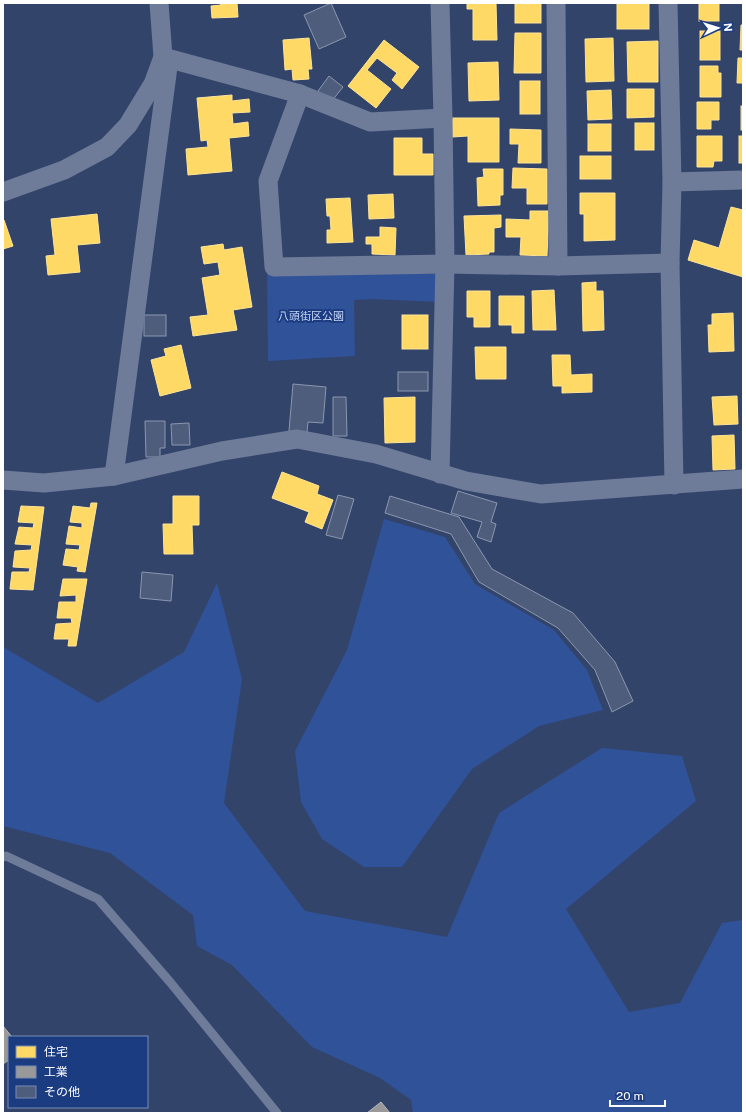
<svg xmlns="http://www.w3.org/2000/svg" width="746" height="1116" font-family="'Public Sans','Noto Sans JP',sans-serif">
	<style>
		.green { fill: #305299 }
		.homes { fill: #ffd966; stroke: #ffe494 }
		.industry { fill: #999; stroke: #b8b8b8 }
		.building { fill: #4e5d7c; stroke: #8c97af }
		.lines { fill: none; stroke-linecap: round; stroke-linejoin: round }
		.service { stroke: #6e7b99; stroke-width: 9 }
		.minor { stroke: #6e7b99; stroke-width: 19 }
		.labels { text-anchor: middle; stroke-width: 4; stroke-linejoin: round; paint-order: stroke }
		.park-label { font-size: 11px; fill: #c5d6f7; stroke: #1c3c82 }
	</style>
	<rect width="100%" height="100%" fill="#33446b"/>
	<g class="green">
		<path d="M267 272 436 274 438 302 373 299 354 300 355 356 268 361Z"/>
		<path d="M384 519 445 537 475 584 554 630 587 670 603 710 539 726 472 769 402 867H364L322 839 301 802 295 751 347 650Z"/>
		<path d="M217 583 242 679 224 803 305 911 447 937 499 813 602 748 682 756 696 801 566 909 629 1012 680 1003 722 923 743 920V1113H413L411 1100 380 1078 312 1047 232 965 197 946 193 915 110 853 3 826V647L98 703 184 652Z"/>
	</g>
	<g class="homes">
		<path d="M220 3H237L238 17 212 18 211 6 221 5Z"/>
		<path d="M467 3H496L497 40H473V9H467Z"/>
		<rect x="515" y="3" width="26" height="20"/>
		<rect x="617" y="3" width="32" height="26"/>
		<rect x="699" y="3" width="20" height="18"/>
		<path d="M741 25H743V50H740Z"/>
		<rect x="700" y="31" width="20" height="29"/>
		<path d="M515 33H541V73H514Z"/>
		<path d="M309 38 312 69H308L309 79 293 80 292 69 285 70 283 40Z"/>
		<path d="M613 38 614 81 586 82 585 39Z"/>
		<path d="M384 40 419 67 402 89 392 80 397 73 377 58 367 70 391 89 376 108 348 86Z"/>
		<path d="M658 41V82H628L627 42Z"/>
		<path d="M738 58H743V83H737Z"/>
		<path d="M498 62 499 100 469 101 468 63Z"/>
		<path d="M700 66H718V73H721V97H700Z"/>
		<rect x="520" y="81" width="20" height="33"/>
		<path d="M627 89H654V117L627 118Z"/>
		<path d="M611 90 612 119 588 120 587 91Z"/>
		<path d="M232 95V101L249 99 250 112 232 113 233 124 248 122 249 136 229 138 232 171 188 175 186 149 208 147 207 140 201 141 197 98Z"/>
		<path d="M697 102H719V120H711V129H697Z"/>
		<rect x="741" y="106" width="2" height="24"/>
		<path d="M452 118H499V162H468V136L452 137Z"/>
		<rect x="635" y="123" width="19" height="27"/>
		<rect x="588" y="124" width="23" height="27"/>
		<path d="M510 129 541 130V163H518L519 144H510Z"/>
		<path d="M697 136H722V161H714L713 167H697Z"/>
		<rect x="739" y="136" width="4" height="27"/>
		<path d="M394 138H422V154H433V175H394Z"/>
		<rect x="580" y="156" width="31" height="23"/>
		<path d="M513 168 547 169V204H527V188H512Z"/>
		<path d="M483 169H503V195H500V205L478 206 477 178 484 177Z"/>
		<path d="M580 193H615V240L584 241V214H580Z"/>
		<path d="M393 194 394 218 369 219 368 195Z"/>
		<path d="M350 198 353 242 327 243V230H331L330 216H327L326 199Z"/>
		<path d="M731 207 743 210V277L688 260 694 240 719 248Z"/>
		<path d="M530 211H549L547 256 520 255 521 237H506V219L530 220Z"/>
		<path d="M97 214 100 243 77 245 80 272 48 275 46 256 55 255 51 219Z"/>
		<path d="M501 215V227L494 228V252H489V254L466 255 464 216Z"/>
		<path d="M3 220H4L13 246 3 249Z"/>
		<path d="M380 227 396 228 395 255 372 254V244H366V237H380Z"/>
		<path d="M223 244 224 250 242 247 252 307 233 310 237 330 193 336 190 317 208 315 202 278 220 275 218 262 204 264 201 247Z"/>
		<path d="M596 282V291H603L604 330 583 331 582 283Z"/>
		<path d="M554 290 556 330H533L532 291Z"/>
		<path d="M467 291H490V327H474V317H467Z"/>
		<path d="M499 296H524V333H512V325H499Z"/>
		<path d="M733 313 734 351 709 352 708 325H712V314Z"/>
		<rect x="402" y="315" width="26" height="34"/>
		<path d="M181 345 191 388 160 396 151 360 166 356 164 349Z"/>
		<path d="M475 347H506V379H476Z"/>
		<path d="M552 355H570L571 375 592 374V392L562 393V386H553Z"/>
		<path d="M737 396 738 424 714 425 712 397Z"/>
		<path d="M415 397V442L385 443 384 398Z"/>
		<path d="M734 435 735 469 713 470 712 436Z"/>
		<path d="M282 472 319 486 317 494 333 500 322 529 305 522 309 512 272 498Z"/>
		<path d="M173 496H199V525H192L193 554H164L163 524H173Z"/>
		<path d="M91 503H97L85 572 77 571 78 567 63 565 66 549 79 550 80 545 66 544 69 526 82 528V523L70 522 73 506 90 508Z"/>
		<path d="M21 506 44 507 33 590 10 589 12 572H29L30 568 13 567 15 551 31 550 32 545 15 544 19 527 33 528 34 523 18 522Z"/>
		<path d="M63 579H87L76 646H68L69 639H54L56 624 72 623 71 618H57L59 602H76V595L60 596Z"/>
	</g>
	<g class="industry">
		<path d="M3 1026 12 1037H9V1060L3 1064Z"/>
		<path d="M381 1102 390 1113H367Z"/>
	</g>
	<g class="building">
		<path d="M331 3 346 37 319 49 304 15Z"/>
		<path d="M329 76 343 87 331 102 318 91Z"/>
		<rect x="144" y="315" width="22" height="21"/>
		<rect x="398" y="372" width="30" height="19"/>
		<path d="M293 384 326 387 323 423 308 422 307 432 289 431Z"/>
		<path d="M333 397H346L347 436H333Z"/>
		<path d="M145 421H165V448H160V457H146Z"/>
		<path d="M189 423 190 445H172L171 424Z"/>
		<path d="M458 491 497 503 491 522 496 524 491 542 477 537 482 522 451 513Z"/>
		<path d="M338 495 354 499 342 539 326 535Z"/>
		<path d="M390 496 459 517 492 569 573 613 615 662 633 701 612 712 595 670 558 628 479 582 451 534 385 513Z"/>
		<path d="M142 572 173 575 171 601 140 598Z"/>
	</g>
	<g class="lines">
		<path class="service" d="M3 857 6 856 98 899 170 982 277 1113"/>
		<g class="minor">
			<path d="M556 3 558 266"/>
			<path d="M668 3 672 182 670 263 674 485"/>
			<path d="M163 57 300 94 370 122 443 118"/>
			<path d="M300 94 268 181 274 267 445 264 558 266 670 263"/>
			<path d="M672 182 743 180"/>
			<path d="M3 192 64 170 107 147 128 125 153 84 163 57 159 3"/>
			<path d="M440 474 445 264 443 118 440 3"/>
			<path d="M114 476 169 59"/>
			<path d="M3 480 44 483 114 476 222 451 297 439 376 454 466 481 541 494 743 479"/>
		</g>
	</g>
	<g class="labels">
		<g class="park-label">
			<text x="311" y="320">八頭街区公園</text>
		</g>
	</g>
	<rect width="746" height="1116" fill="none" stroke="#ffffff" stroke-width="8"/>
	<rect x="8" y="1036" width="140" height="72" fill="#1c3c82" stroke="#778ab4"/>
	<rect x="16" y="1046" width="20" height="12" fill="#ffd966" stroke="#778ab4"/>
	<text x="44" y="1056" font-size="12" fill="#ffffff">住宅</text>
	<rect x="16" y="1066" width="20" height="12" fill="#999999" stroke="#778ab4"/>
	<text x="44" y="1076" font-size="12" fill="#ffffff">工業</text>
	<rect x="16" y="1086" width="20" height="12" fill="#4e5d7c" stroke="#778ab4"/>
	<text x="44" y="1096" font-size="12" fill="#ffffff">その他</text>
	<g transform="translate(718 28) rotate(86)" stroke="#1c3c82" stroke-width="3" paint-order="stroke">
	<path d="M0-3L7 15L0 10L-7 15Z" fill="#ffffff"/>
	<text y="-6" font-size="11" font-weight="bold" text-anchor="middle" fill="#ffffff">N</text>
	</g>
	<path d="M610 1100v6h55v-6" fill="none" stroke="#ffffff" stroke-width="2"/>
	<text x="616" y="1100" font-size="12" fill="#ffffff" stroke="#1c3c82" stroke-width="3" paint-order="stroke">20 m</text>
</svg>
